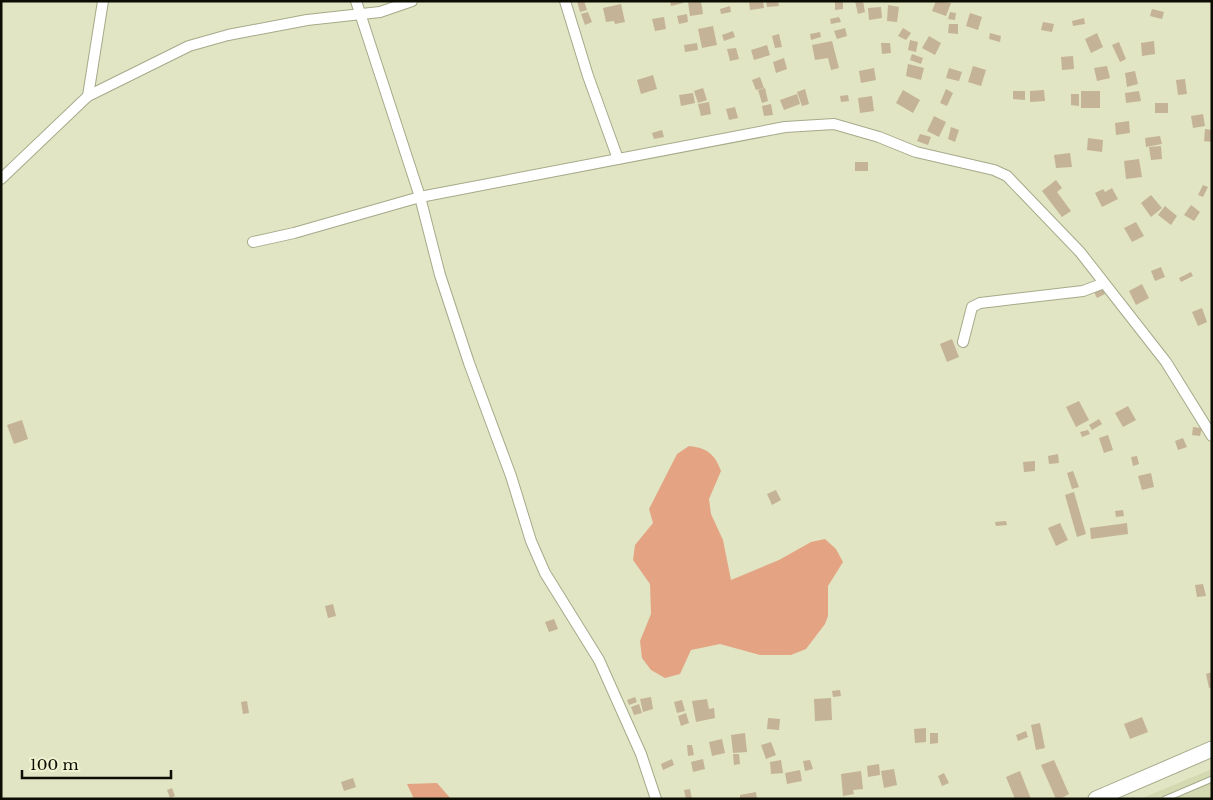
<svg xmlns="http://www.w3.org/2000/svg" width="1213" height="800" font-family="'Libre Baskerville',serif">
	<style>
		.built { fill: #d5d9b1 }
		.green { fill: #e4a483 }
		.building { fill: #c4b396 }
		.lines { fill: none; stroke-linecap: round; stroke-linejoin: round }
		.lane-casing { stroke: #a6aa8a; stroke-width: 7 }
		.street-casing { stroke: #a6aa8a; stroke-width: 12 }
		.secondary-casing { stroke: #a6aa8a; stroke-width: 17 }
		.lane { stroke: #fff; stroke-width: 5 }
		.street { stroke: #fff; stroke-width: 10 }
		.secondary { stroke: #fff; stroke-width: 15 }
	</style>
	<rect width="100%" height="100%" fill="#e1e5c3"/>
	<path class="built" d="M1212 769V799H1141L1145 797Z"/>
	<g class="green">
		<path d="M689 446C707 448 715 454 721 471L709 499 711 514 723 540 731 580 779 560 811 542 825 539 836 549 843 562 828 586V616L825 624 806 649 791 655H760L720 644 691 650 680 674 665 678 651 670 642 658 640 641 651 614 650 584 633 560 635 545 653 523 649 509 677 454Z"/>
		<path d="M437 783 451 799H414L407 784Z"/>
	</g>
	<g class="building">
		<path d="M577 1H584L587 10 580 12Z"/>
		<path d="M670 1H683V3L671 6Z"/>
		<path d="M701 1 703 14 690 16 688 2Z"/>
		<path d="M749 1H763L764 8 750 10Z"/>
		<path d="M766 1H778L779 6 767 7Z"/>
		<path d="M835 1H843V9L835 10Z"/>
		<path d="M855 1H863L865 12 858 14Z"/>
		<path d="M936 1 951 3 946 16 932 11Z"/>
		<path d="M621 4 625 22 615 24 614 21 606 22 603 8Z"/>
		<path d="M888 5 899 7 897 22 887 21Z"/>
		<path d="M730 6 731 12 721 14 720 9Z"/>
		<path d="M881 7 882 18 869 20 868 8Z"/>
		<path d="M1152 9 1164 12 1162 19 1150 16Z"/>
		<path d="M588 12 592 22 585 25 581 14Z"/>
		<path d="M950 12 956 13 955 20 948 19Z"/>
		<path d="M970 13 982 17 978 30 966 26Z"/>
		<path d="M687 14 688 22 679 24 677 16Z"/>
		<path d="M664 17 666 29 655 31 652 19Z"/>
		<path d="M839 17 841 22 831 24 830 19Z"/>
		<path d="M1084 18 1085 24 1073 26 1072 21Z"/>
		<path d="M1043 22 1054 24 1052 32 1041 30Z"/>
		<path d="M949 24H958V34L948 33Z"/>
		<path d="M713 26 717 45 702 48 698 29Z"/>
		<path d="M845 28 847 36 837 39 834 31Z"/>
		<path d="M903 28 911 33 906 40 898 36Z"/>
		<path d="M733 31 735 37 724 41 722 35Z"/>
		<path d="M820 32 821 37 811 40 810 34Z"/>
		<path d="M990 33 1001 36 1000 42 989 39Z"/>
		<path d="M1097 33 1103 47 1091 53 1085 39Z"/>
		<path d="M779 34 782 47 775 48 772 36Z"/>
		<path d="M929 36 941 43 935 55 922 48Z"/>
		<path d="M910 40 918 42 916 52 908 50Z"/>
		<path d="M832 41 839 68 831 70 828 58 815 60 812 45Z"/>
		<path d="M1154 41 1155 54 1142 56 1141 43Z"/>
		<path d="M1119 42 1126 59 1120 62 1112 45Z"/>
		<path d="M697 43 698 50 685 52 684 45Z"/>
		<path d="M881 43H890L891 53 882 54Z"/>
		<path d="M767 45 770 55 754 60 751 50Z"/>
		<path d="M736 48 739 59 730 61 727 49Z"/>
		<path d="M912 54 923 58 921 64 910 60Z"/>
		<path d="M1073 56 1074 69 1062 70 1061 57Z"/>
		<path d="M784 58 787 69 776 73 773 62Z"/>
		<path d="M908 64 924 68 921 80 906 76Z"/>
		<path d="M973 66 986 70 981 86 968 82Z"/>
		<path d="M1107 66 1110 78 1097 81 1094 68Z"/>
		<path d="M874 68 876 80 861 83 859 71Z"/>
		<path d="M949 68 962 72 959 81 946 78Z"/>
		<path d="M1135 71 1138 84 1127 87 1125 73Z"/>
		<path d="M653 75 657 89 641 94 637 80Z"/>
		<path d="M760 77 764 88 756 90 752 80Z"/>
		<path d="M1185 79 1187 94 1178 95 1176 80Z"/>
		<path d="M703 88 707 100 698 103 694 91Z"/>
		<path d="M765 88 768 101 762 103 758 90Z"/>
		<path d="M805 89 809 104 802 106 797 92Z"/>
		<path d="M946 89 953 93 947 106 940 103Z"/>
		<path d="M903 90 920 100 913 113 896 103Z"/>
		<path d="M1044 90 1045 101 1030 102V91Z"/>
		<path d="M1013 91H1025V100L1013 99Z"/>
		<rect x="1081" y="91" width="19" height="17"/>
		<path d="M1139 91 1141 101 1126 103 1125 93Z"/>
		<path d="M693 93 695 103 681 106 679 95Z"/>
		<path d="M797 94 800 104 784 110 780 100Z"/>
		<path d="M1071 94H1079V106L1071 105Z"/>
		<path d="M848 95 849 101 841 102 840 96Z"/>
		<path d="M872 96 874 111 860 113 858 98Z"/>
		<path d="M709 102 711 114 701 116 698 104Z"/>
		<rect x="1155" y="103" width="13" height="10"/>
		<path d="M771 104 773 115 764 116 762 106Z"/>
		<path d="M735 107 738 118 729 120 726 109Z"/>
		<path d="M1203 114 1205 126 1193 128 1191 116Z"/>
		<path d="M934 116 946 122 939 137 927 131Z"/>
		<path d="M1129 121 1130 133 1116 135 1115 123Z"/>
		<path d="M951 127 959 130 955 142 948 139Z"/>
		<path d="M1205 129 1212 130V142L1204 141Z"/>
		<path d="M662 130 664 137 654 139 652 133Z"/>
		<path d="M920 134 931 137 928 145 917 141Z"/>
		<path d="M1160 136 1162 144 1146 147 1145 138Z"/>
		<path d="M1088 138 1103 140 1102 152 1087 150Z"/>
		<path d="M1161 146 1162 159 1151 160 1149 147Z"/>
		<path d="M1070 153 1072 167 1056 168 1054 155Z"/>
		<path d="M1139 159 1142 177 1126 179 1124 161Z"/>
		<rect x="855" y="162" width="13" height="9"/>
		<path d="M1056 180 1062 188 1057 192 1071 211 1062 217 1042 191Z"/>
		<path d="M1203 185 1208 187 1203 197 1198 195Z"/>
		<path d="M1112 188 1118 199 1102 207 1095 193 1103 189 1105 192Z"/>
		<path d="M1151 195 1162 208 1151 217 1141 203Z"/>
		<path d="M1191 205 1200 212 1194 221 1184 215Z"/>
		<path d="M1165 206 1177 216 1171 225 1158 215Z"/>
		<path d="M1136 222 1144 236 1132 242 1124 228Z"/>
		<path d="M1161 267 1165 277 1155 281 1151 271Z"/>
		<path d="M1191 272 1193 276 1181 282 1179 278Z"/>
		<path d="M1142 284 1149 298 1136 305 1129 291Z"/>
		<path d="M1102 287 1105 294 1097 298 1094 292Z"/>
		<path d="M1202 308 1207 322 1198 326 1192 312Z"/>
		<path d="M952 339 959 357 947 362 940 344Z"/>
		<path d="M1079 401 1089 420 1076 427 1066 407Z"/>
		<path d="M1128 406 1136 420 1123 427 1115 413Z"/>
		<path d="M1099 419 1102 424 1092 430 1089 425Z"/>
		<path d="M22 420 28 439 14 444 7 425Z"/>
		<path d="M1193 427 1202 428 1200 436 1192 435Z"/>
		<path d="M1088 430 1090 434 1082 437 1080 432Z"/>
		<path d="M1108 435 1113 450 1104 453 1099 438Z"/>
		<path d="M1183 438 1187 447 1178 450 1175 441Z"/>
		<path d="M1058 454 1059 463 1049 464 1048 456Z"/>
		<path d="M1137 456 1139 464 1133 466 1131 457Z"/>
		<path d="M1035 461V471L1024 472 1023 462Z"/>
		<path d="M1073 471 1079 487 1072 489 1067 473Z"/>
		<path d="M1151 473 1154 487 1142 490 1138 476Z"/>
		<path d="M776 490 781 500 772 505 767 494Z"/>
		<path d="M1074 492 1086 534 1077 537 1065 495Z"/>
		<path d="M1123 510 1124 516 1116 517 1115 511Z"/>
		<path d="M1006 521 1007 525 996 526 995 522Z"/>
		<path d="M1060 523 1068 540 1056 546 1048 528Z"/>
		<path d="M1127 523 1128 534 1091 539 1090 528Z"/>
		<path d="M1203 584 1206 596 1197 597 1195 585Z"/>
		<path d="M333 604 336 616 328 618 325 606Z"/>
		<path d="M554 619 558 629 549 632 545 622Z"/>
		<path d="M1212 672V687L1209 688 1206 674Z"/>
		<path d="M840 690 841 696 833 697 832 691Z"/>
		<path d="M635 697 637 702 629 705 627 700Z"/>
		<path d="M651 697 653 709 643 712 640 699Z"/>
		<path d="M831 698 832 720 815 721 814 699Z"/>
		<path d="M707 699 709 709 714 708 715 718 696 722 692 701Z"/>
		<path d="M682 700 685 711 677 713 674 702Z"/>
		<path d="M247 701 249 713 243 714 241 702Z"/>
		<path d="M639 704 642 713 634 715 631 707Z"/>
		<path d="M686 713 689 723 681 726 678 716Z"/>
		<path d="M1142 717 1148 732 1130 739 1124 724Z"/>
		<path d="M768 718 780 719 779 730 767 729Z"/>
		<path d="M1040 723 1045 748 1036 750 1031 725Z"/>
		<path d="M926 728V742L915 743 914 729Z"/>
		<path d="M1026 731 1028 737 1018 741 1016 735Z"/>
		<path d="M745 733 747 752 733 753 731 735Z"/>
		<path d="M930 733H938V743L930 744Z"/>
		<path d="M722 739 725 753 712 756 709 742Z"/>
		<path d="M771 742 776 755 766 759 761 745Z"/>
		<path d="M687 745H692L694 755 688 756Z"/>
		<path d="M733 754H739L740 764 734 765Z"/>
		<path d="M672 759 674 765 663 770 661 764Z"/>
		<path d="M703 759 705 769 693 772 691 762Z"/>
		<path d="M781 760 783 773 771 774 770 762Z"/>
		<path d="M810 760 813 769 805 771 803 761Z"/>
		<path d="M1054 760 1069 794 1060 799H1056L1041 765Z"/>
		<path d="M879 764 880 775 868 777 867 766Z"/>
		<path d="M894 769 897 785 884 788 881 771Z"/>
		<path d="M800 770 802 781 787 784 785 773Z"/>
		<path d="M861 771 863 789 853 790 854 794 843 796 841 774Z"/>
		<path d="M1020 771 1031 799H1015L1006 777Z"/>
		<path d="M944 773 949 783 942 786 938 776Z"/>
		<path d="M353 778 356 787 344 791 341 782Z"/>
		<path d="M172 788 175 796 170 798 167 790Z"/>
		<path d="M690 789 692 799H686L684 790Z"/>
		<path d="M756 792 757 799H740V795Z"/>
	</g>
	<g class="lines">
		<defs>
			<path id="lane" d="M1165 799 1212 779"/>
			<g id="street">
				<path d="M356 1 420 197 440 275 469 363 511 476 531 541 545 573 599 660 641 754 656 799"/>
				<path d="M565 1 588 76 618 159"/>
				<path d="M88 96 103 1"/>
				<path d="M1 179 88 96 189 46 228 35 307 20 380 12 412 1"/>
				<path d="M253 242 294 233 420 197 785 127 834 124 879 137 916 152 994 170 1007 176 1080 252 1166 362 1212 436"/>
				<path d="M963 342 972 307 980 303 1083 291 1104 283"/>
			</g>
			<path id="secondary" d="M1096 799 1212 749"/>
		</defs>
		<use href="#lane" class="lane-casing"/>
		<use href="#street" class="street-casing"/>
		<use href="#secondary" class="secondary-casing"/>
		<use href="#lane" class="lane"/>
		<use href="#street" class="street"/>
		<use href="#secondary" class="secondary"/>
	</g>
	<rect width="1213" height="800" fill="none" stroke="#0c0d03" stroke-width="5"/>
	<path d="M22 770v8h149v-8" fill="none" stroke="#0c0d03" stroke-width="2.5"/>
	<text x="30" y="770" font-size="15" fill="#0c0d03" stroke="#eef2d0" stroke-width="4" paint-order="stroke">100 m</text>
</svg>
